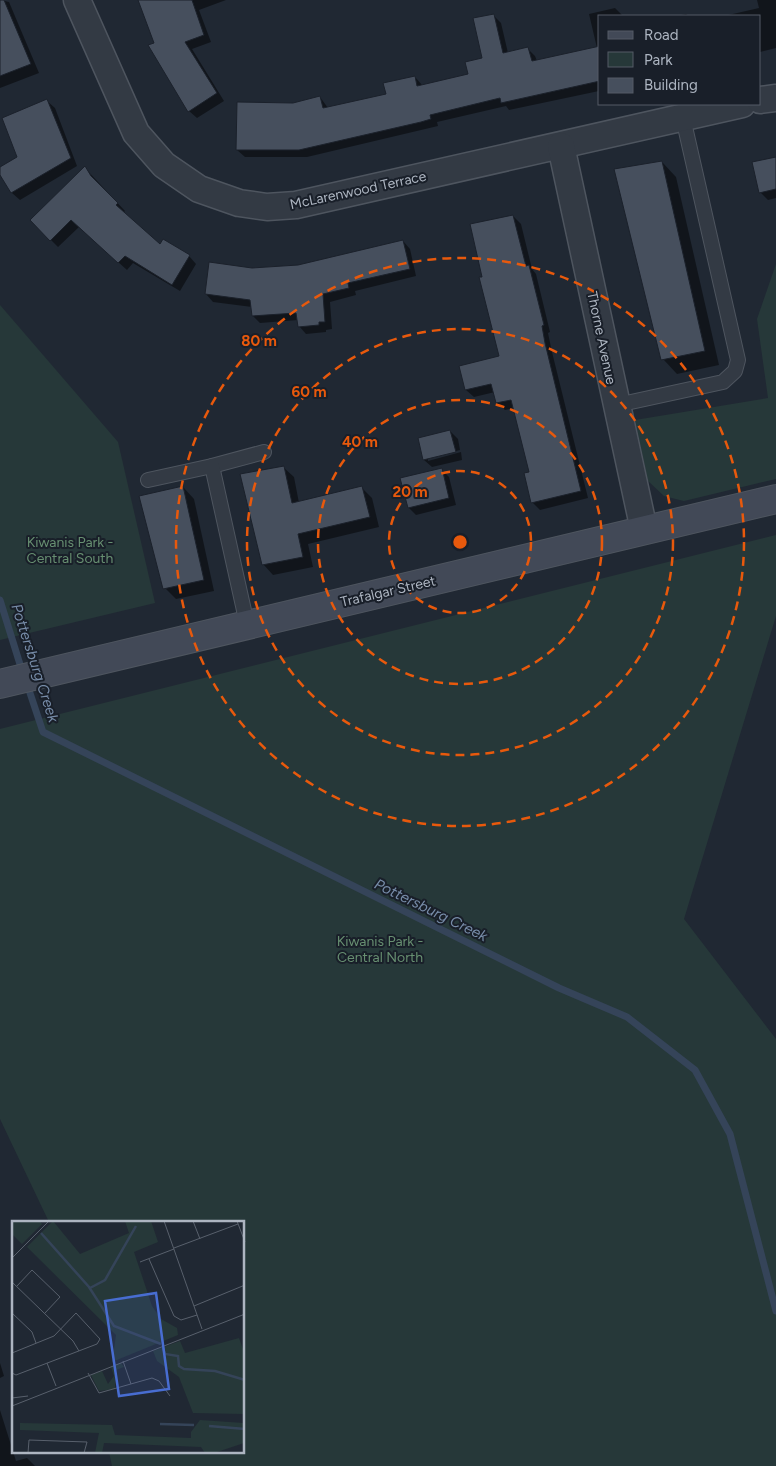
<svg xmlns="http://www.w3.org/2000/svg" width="776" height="1466" font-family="Figtree,sans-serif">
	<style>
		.green { fill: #263839 }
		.shadow { fill: #0007 }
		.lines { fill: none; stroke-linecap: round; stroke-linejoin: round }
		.stream { stroke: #354459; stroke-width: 7 }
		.building { fill: #464f5d; stroke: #1b212b }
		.service-casing { stroke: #4e555f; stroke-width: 16 }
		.minor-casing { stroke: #4e555f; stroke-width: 29 }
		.secondary-casing { stroke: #4e555f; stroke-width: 30 }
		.service { stroke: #333a44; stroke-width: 14 }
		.minor { stroke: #333a44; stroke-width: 26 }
		.secondary { stroke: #424957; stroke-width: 28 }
		.ring { fill: none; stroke: #e8590c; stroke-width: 2.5; stroke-dasharray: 9 6 }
		.labels { text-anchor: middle; stroke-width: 4; stroke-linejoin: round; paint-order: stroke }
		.street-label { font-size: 14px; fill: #adb5c1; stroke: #191f29 }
		.park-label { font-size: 14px; fill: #678f71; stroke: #191f29 }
		.water-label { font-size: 15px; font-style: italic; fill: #778ca8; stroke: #191f29 }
		.inset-river { fill: none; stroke: #354459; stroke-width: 2.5 }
		.inset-road { fill: none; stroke: #58606c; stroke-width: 1 }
		.view { fill: #486dd1; fill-opacity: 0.15; stroke: #486dd1; stroke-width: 2.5 }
		.inset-edge { fill: none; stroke: #adb5c1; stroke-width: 2.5 }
		.centre { fill: #e8590c; stroke: #191f29; stroke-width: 2.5 }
		.ring-label { font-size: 15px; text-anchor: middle; font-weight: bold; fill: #e8590c; stroke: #191f29; stroke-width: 4; stroke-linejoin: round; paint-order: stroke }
	</style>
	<rect width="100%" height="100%" fill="#202833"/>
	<g class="green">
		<path d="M776 264V479L684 501 664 496 648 481 635 420 768 398 757 319Z"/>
		<path d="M0 305 118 442 155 603 0 640Z"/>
		<path d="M776 535V616L684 919 776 1039V1466H112L109 1452H244V1222H49L0 1119V729Z"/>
	</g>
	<g class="shadow">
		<path d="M0 0 9 2 39 73 0 88Z"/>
		<path d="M139 0H226L199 10 211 42 192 49 224 101 197 118 189 111 155 44Z"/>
		<path d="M757 0H776V48L760 52V16H724L759 8Z"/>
		<path d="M615 8 623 16H600L599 91 509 110 506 106 437 122 438 126 307 157H245L237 150 293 104 320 97 328 108 387 95 415 77 422 85 469 75 484 59 493 15 501 23 508 53 528 49 535 56 537 61 597 48 589 14Z"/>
		<path d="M686 14 689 16H676Z"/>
		<path d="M47 101 55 108 77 166 20 200 12 193 0 169 19 158Z"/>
		<path d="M776 159V198L768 200 760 192Z"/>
		<path d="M662 162 676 177 719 365 677 374 663 359Z"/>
		<path d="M85 168 125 211 123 213 160 246 189 256 196 264 180 291 133 263 127 270 79 227 58 247 31 220Z"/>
		<path d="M513 216 521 224 532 269 536 274 550 332 548 333 552 352 588 498 540 510 532 502 530 473 514 408 505 410 497 403 495 392 474 397 466 390 461 367 500 357 484 277Z"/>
		<path d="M403 241 410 249 416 276 355 291 356 295 330 302 332 329 326 330V332L306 334 299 326 298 320 260 323 253 316 252 307 213 302 206 294 252 269 298 266Z"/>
		<path d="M450 431 458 439 460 450 428 458V461L461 452 462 460 432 467 424 460 419 439Z"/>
		<path d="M283 467 294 477 299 503 362 488 372 498 379 527 308 544 313 567 273 575 263 564Z"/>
		<path d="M441 469 449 477 456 505 416 515 409 508Z"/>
		<path d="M183 487 194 499 214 591 176 599 165 588Z"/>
		<path d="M0 1363 4 1376 0 1378Z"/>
		<path d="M0 1410 16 1461 27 1458 35 1466H0Z"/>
	</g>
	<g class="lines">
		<g class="stream">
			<path d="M0 600 23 674"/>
			<path d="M27 684 43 732 559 988 627 1017 695 1070 730 1134 776 1311"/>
		</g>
	</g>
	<g class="building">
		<path d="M0 0H4L31 64 0 76Z"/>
		<path d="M138 0H192L204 35 185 42 217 93 188 112 148 45 154 43Z"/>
		<path d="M494 14 503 53 528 47 532 61 600 46V81L501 103 500 98 430 115 431 119 421 122 299 150H236L237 102 293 103 320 96 323 108 386 94 383 83 415 76 417 86 468 74 465 62 482 58 473 18Z"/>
		<path d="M47 99 71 158 11 193 0 175V167L17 157 2 118Z"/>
		<path d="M776 157V189L759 193 752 162Z"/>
		<path d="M662 161 705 351 661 360 614 169Z"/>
		<path d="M85 166 91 176 118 203 116 205 160 244 163 239 190 255 172 285 125 256 118 263 71 220 50 241 30 220Z"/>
		<path d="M513 215 526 266 529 265 544 325 542 326 545 343 581 491 531 503 524 473 529 472 511 400 496 403 491 384 465 390 459 366 499 356 479 277H482L470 224Z"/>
		<path d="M403 240 410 269 348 283 349 288 323 294 325 322H319V325L298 327 296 313 252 316 250 300 205 294 209 262 252 268 298 265Z"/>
		<path d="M450 430 456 452 423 460 418 438Z"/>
		<path d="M284 466 292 503 362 486 370 517 298 534 303 557 262 565 240 474Z"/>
		<path d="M442 468 449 498 408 508 400 478Z"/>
		<path d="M183 486 204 580 163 589 139 496Z"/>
	</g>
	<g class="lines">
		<defs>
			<g id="service">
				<path d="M617 405 723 382 735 371 738 360 683 118"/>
				<path d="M212 466 264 452"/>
				<path d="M148 480 212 466 247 624"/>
			</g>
			<g id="minor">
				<path d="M77 0 136 133 164 165 199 189 239 203 267 207 296 205 742 104"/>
				<path d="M760 100 776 98"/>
				<path d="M561 146 644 530"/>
			</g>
			<path id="secondary" d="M0 684 776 499"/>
		</defs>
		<use href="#service" class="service-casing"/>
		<use href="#minor" class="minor-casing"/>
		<use href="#secondary" class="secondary-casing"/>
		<use href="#service" class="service"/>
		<use href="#minor" class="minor"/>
		<use href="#secondary" class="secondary"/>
	</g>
	<g class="ring">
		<circle cx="460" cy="542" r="71"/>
		<circle cx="460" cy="542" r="142"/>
		<circle cx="460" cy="542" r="213"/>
		<circle cx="460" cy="542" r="284"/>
	</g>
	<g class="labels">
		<g class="street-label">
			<text transform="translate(358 190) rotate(-12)" y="5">McLarenwood Terrace</text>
			<text transform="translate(602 338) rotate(78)" y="5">Thorne Avenue</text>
			<text transform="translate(388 591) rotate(-13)" y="5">Trafalgar Street</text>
		</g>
		<g class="park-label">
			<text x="70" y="547">Kiwanis Park -<tspan x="70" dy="16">Central South</tspan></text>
			<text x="380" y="946">Kiwanis Park -<tspan x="380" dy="16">Central North</tspan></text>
		</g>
		<g class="water-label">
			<text transform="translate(35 663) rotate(72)" y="5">Pottersburg Creek</text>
			<text transform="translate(431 910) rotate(26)" y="5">Pottersburg Creek</text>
		</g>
	</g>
	<g transform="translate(12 1221)">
		<rect width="232" height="232" fill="#202833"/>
		<path d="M0 0H28L30 3 10 23 0 13ZM41 0 68 33 117 12 113 0H139L146 21 122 31 140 85 149 98 165 107 166 114 100 141 104 114 15 26ZM227 117 232 131V193L181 192 167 156 145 140 141 130 168 120 173 132ZM109 142 112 146 104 149 103 168 87 170 79 154 90 150 96 163 102 155 99 146ZM188 199 232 202V222L202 232H193L189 226 92 222 90 232H83L87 212 8 209V202L100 204 103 214 179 217V211Z" fill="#263839"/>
		<path class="inset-river" d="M29 12 77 66 102 105 149 123M78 67 93 59 124 5M151 127 153 133 166 135 167 145 172 148 203 150 233 159M148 203 182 204M197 205 233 208"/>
		<path class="inset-road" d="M152 0 190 108M181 0 188 18M225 0 233 21M162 27 226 3M0 37 37 0M137 38 162 95 169 99 185 94M128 41 162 28M0 61 61 120 67 130M5 65 20 49 48 76 33 92M182 85 233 64M0 92 20 111 24 122M0 132 42 115 64 92 88 118 85 123 4 154 0 152M111 140 119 163M35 142 44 165M76 152 87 172 140 157 147 160 158 175M0 177 16 175M0 185 233 93M16 232 17 219 75 221 72 232"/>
		<path class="view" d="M144 72 157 168 107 175 93 80Z"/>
		<rect width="232" height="232" class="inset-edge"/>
	</g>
	<circle cx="460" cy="542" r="8" class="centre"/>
	<g class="ring-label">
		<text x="259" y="346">80 m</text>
		<text x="309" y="397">60 m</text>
		<text x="360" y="447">40 m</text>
		<text x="410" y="497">20 m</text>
	</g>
	<rect x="598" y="15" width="162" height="90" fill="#191f29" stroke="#545b66"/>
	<rect x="608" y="31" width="25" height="8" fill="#424957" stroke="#545b66"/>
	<text x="644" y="40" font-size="15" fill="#adb5c1">Road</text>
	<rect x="608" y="52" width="25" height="15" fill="#263839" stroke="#545b66"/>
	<text x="644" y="65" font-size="15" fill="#adb5c1">Park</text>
	<rect x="608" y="78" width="25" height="15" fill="#464f5d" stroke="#545b66"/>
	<text x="644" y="90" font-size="15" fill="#adb5c1">Building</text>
</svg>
